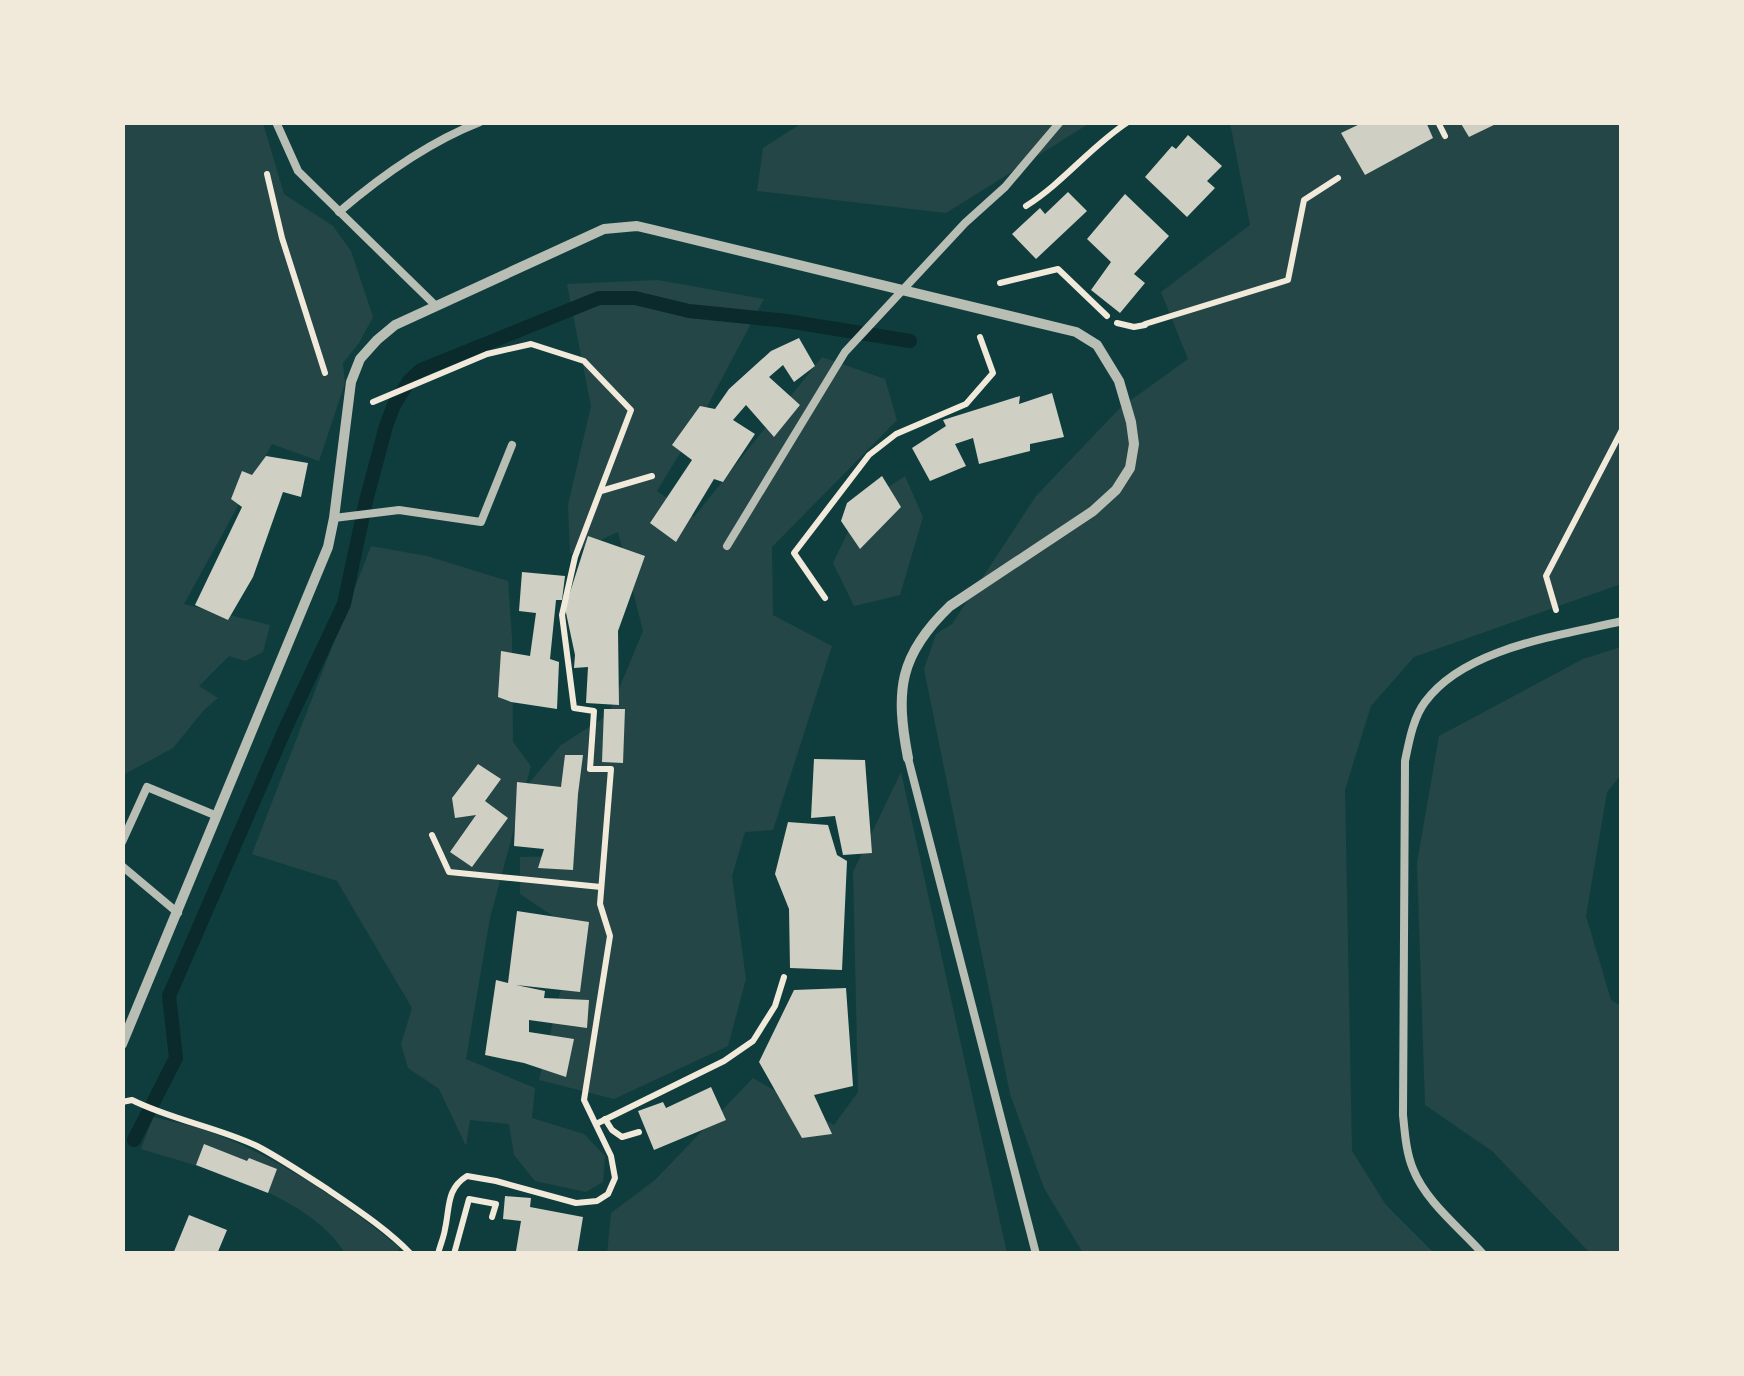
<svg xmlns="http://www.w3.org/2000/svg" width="1744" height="1376" font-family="Figtree,sans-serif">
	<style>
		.green { fill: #244646 }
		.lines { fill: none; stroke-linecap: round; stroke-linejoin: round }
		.stream { stroke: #0a2a2b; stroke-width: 14 }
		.building { fill: #cfcfc3 }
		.path { stroke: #f1e9da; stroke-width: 6 }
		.service { stroke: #b8beb3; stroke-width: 8 }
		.minor { stroke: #b8beb3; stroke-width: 10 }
	</style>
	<rect width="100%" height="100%" fill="#0f3d3e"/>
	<g class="green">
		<path d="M123 123H263L284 194 333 226 351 251 373 317 359 343 343 363 345 383 319 461 272 444 184 604 270 625 263 652 245 661 229 656 199 686 218 698 204 710 173 748 123 775Z"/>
		<path d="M802 123H1090L946 213 757 191 763 148Z"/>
		<path d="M1230 123H1621V584L1414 657 1371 706 1345 790 1352 1151 1386 1205 1434 1253H1083L1044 1188 1010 1094 924 669 936 634 952 624 1036 496 1120 408 1188 359 1161 292 1250 225Z"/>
		<path d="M658 280 764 299 700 420 657 491 694 517 822 357 885 379 897 420 772 547 773 615 832 646 773 830 745 832 732 876 746 979 728 1046 614 1099 539 1080 575 931 520 894V857L568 856 530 782 561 745 608 715 643 631 618 532 570 554 568 505 591 406 567 284Z"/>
		<path d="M905 476 923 517 900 595 854 606 833 563 861 505Z"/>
		<path d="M371 546 427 556 508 581 512 637 513 742 531 766 490 918 466 1059 535 1088 532 1118 584 1134 605 1156 603 1182 586 1192 535 1181 514 1155 509 1124 470 1120 466 1146 439 1089 408 1068 401 1044 412 1008 337 881 252 854Z"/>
		<path d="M1621 647V775L1607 792 1586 916 1611 1000 1621 1006V1253H1590L1492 1151 1425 1105 1417 863 1439 736 1583 659Z"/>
		<path d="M901 772 1007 1253 607 1254 611 1213 655 1180 753 1078 834 1125 858 1092 853 872Z"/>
		<path d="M153 1117C178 1123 205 1128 228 1139 291 1166 348 1205 400 1248L396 1253H345C307 1193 206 1169 141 1149Z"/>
	</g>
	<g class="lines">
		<path class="stream" d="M134 1140 176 1058 169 996 286 727 344 604 366 501 386 426 394 405 409 381 421 370 599 298H635L689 311 787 321 910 341"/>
	</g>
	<g class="building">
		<path d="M1364 122H1426L1433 138 1365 175 1341 133Z"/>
		<path d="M1460 122H1500L1469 137Z"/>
		<path d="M1188 135 1222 166 1207 181 1215 188 1187 217 1145 177 1172 146 1176 149Z"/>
		<path d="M1068 192 1087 211 1036 259 1012 234 1040 208 1045 214Z"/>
		<path d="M1125 194 1169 236 1134 274 1145 283 1120 313 1091 290 1111 262 1087 239Z"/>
		<path d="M799 338 815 366 794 382 783 365 769 377 800 405 774 437 746 405 733 420 755 434 723 482 714 479 676 542 650 523 692 460 672 445 700 406 715 409 729 389 771 351Z"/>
		<path d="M1052 393 1064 437 1030 444V451L979 464 973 438 955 444 966 466 930 481 912 448 946 426 943 420 1020 396 1019 404Z"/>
		<path d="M266 456 308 463 301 497 283 492 253 577 228 620 195 605 242 507 231 499 242 471 252 475Z"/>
		<path d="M882 476 901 507 860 549 841 521 847 503Z"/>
		<path d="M588 536 645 556 618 631 619 705 586 703 588 667 574 668 575 655 565 608Z"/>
		<path d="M522 572 565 576 562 600H556L550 659 559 662 557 709 511 702 498 697 501 651 530 656 536 613 519 611Z"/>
		<path d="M604 709H625L623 763 602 762Z"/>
		<path d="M565 755H583L578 794 573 870 538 868 544 849 514 846 517 782 561 787Z"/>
		<path d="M814 759 865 760 872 853 843 855 835 816 811 818Z"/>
		<path d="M478 764 501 779 485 801 508 818 472 867 450 852 476 815 455 818 452 798Z"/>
		<path d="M788 822 828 825 837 855 847 861 842 970 790 968 789 909 775 874Z"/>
		<path d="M517 911 589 922 580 992 516 985 545 991 544 998 589 1000 587 1028 529 1020V1032L574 1039 566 1077 524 1063 485 1055 496 980 508 983Z"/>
		<path d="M846 988 853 1086 814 1095 832 1134 802 1138 759 1062 794 990Z"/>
		<path d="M711 1087 726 1120 654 1150 638 1111 663 1102 666 1108Z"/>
		<path d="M204 1144 247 1161 249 1158 277 1169 268 1193 196 1165Z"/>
		<path d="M505 1196 531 1198 530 1207 583 1217 577 1254 516 1251 521 1221 503 1219Z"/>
		<path d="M189 1215 227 1230 217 1254H173Z"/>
	</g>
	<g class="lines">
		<g class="path">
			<path d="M1438 122 1445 136"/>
			<path d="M267 174 282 238 325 373"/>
			<path d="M1026 206C1064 182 1091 146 1128 122"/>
			<path d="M1000 283 1058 269 1107 316"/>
			<path d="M1117 323 1134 327 1145 325"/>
			<path d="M1145 324 1288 280 1304 200 1338 178"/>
			<path d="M373 402 487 354 531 344 584 361 631 410 575 557 562 615 574 708 594 711 590 769H611L600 904 610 936 584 1100 611 1156 615 1178 608 1194 597 1201 576 1203 496 1181 467 1176C446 1189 450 1207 445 1229 444 1237 440 1245 438 1254"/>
			<path d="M601 491 652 476"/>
			<path d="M825 598 794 553 869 455 896 434 966 404 993 373 980 337"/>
			<path d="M1556 610 1546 576 1622 430"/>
			<path d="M432 835 449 872 601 887"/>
			<path d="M122 1102 132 1100C172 1120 217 1127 257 1146 280 1158 302 1173 324 1187 353 1207 386 1228 411 1254"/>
			<path d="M605 1119 612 1130 622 1137 639 1132"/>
			<path d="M596 1124 724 1061 753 1041 775 1006 784 977"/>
			<path d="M454 1254 469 1199 496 1204 492 1217"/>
		</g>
		<g class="service">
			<path d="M276 122 298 171 436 306"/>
			<path d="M339 212C381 176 429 142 480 122"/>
			<path d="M334 518 399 510 481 522 512 445"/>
			<path d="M727 546 845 352 965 223 1005 187 1060 122"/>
			<path d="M908 758 1036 1254"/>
			<path d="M122 842 147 787 217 816"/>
			<path d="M122 866 178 913"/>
			<path d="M1483 1254C1460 1228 1426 1202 1413 1169 1406 1152 1405 1134 1403 1115L1405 761C1409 742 1413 718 1425 702 1465 647 1560 636 1622 621"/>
		</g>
		<path class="minor" d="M122 1044 328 547 334 518 351 382 360 359 377 340 395 325 604 229 637 226 654 230 1076 332 1097 345 1119 381 1131 422 1134 444 1130 468 1116 490 1093 511 950 606C899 655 895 690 908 758"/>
	</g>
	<rect width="1744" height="1376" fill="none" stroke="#f1e9da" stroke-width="250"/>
</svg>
